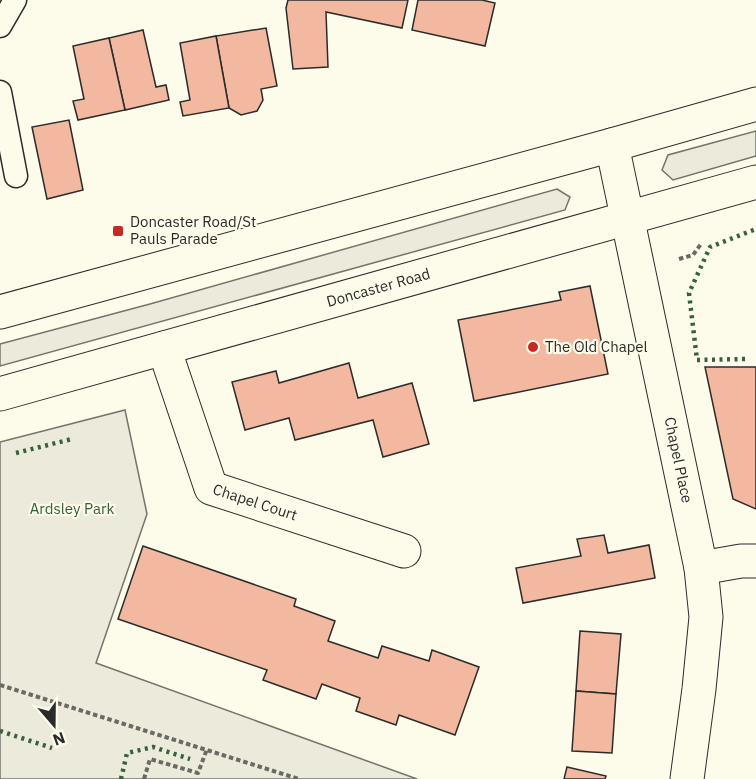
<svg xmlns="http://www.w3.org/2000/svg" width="756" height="779" font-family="'IBM Plex Sans',sans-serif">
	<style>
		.green { fill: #ecebdb; stroke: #74746e; stroke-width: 1.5 }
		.building { fill: #f2b8a0; stroke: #2b2b2b; stroke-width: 1.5 }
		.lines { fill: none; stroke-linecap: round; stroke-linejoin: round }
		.lane-casing { stroke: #2b2b2b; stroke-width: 25 }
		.street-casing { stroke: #2b2b2b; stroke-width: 35 }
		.highway-casing { stroke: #2b2b2b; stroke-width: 35 }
		.path { stroke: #6a6964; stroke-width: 4; stroke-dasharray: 4.5 3; stroke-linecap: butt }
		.lane { stroke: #fdfbea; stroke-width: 22 }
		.street { stroke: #fdfbea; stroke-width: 33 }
		.highway { stroke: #fdfbea; stroke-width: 33 }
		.hedge { stroke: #34623c; stroke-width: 4.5; stroke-dasharray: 3 4.5; stroke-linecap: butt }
		.poi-dot { fill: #c62828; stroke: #fdfbea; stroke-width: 2 }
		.labels { text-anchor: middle; stroke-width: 4.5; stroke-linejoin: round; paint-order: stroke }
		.poi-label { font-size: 15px; fill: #2b2b2b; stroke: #fdfbea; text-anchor: start }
		.street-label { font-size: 15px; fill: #2b2b2b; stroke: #fdfbea }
		.park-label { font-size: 15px; fill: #34623c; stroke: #fdfbea }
	</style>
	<rect width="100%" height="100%" fill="#fdfbea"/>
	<g class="green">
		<path d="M756 131V156L673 180 662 170 668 155Z"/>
		<path d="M557 189 570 197 565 210 0 366V344L150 304Z"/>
		<path d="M125 410 147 514 96 663 417 779H0V442Z"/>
	</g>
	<g class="building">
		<path d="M288 0H408L402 28 326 12 328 67 293 69 286 8Z"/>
		<path d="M418 0H482L495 3 485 46 412 30Z"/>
		<path d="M266 28 277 86 261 89 263 100 257 111 241 115 229 108 216 36Z"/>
		<path d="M143 30 156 87 166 85 169 100 125 110 109 38Z"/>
		<path d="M216 36 229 108 183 116 180 102 190 100 180 43Z"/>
		<path d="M109 38 125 110 78 120 73 101 84 99 73 46Z"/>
		<path d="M69 120 83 190 47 199 32 127Z"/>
		<path d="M590 286 608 374 474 401 458 320 561 300 559 292Z"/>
		<path d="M349 363 358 398 412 383 429 444 383 457 373 420 295 440 289 418 245 430 232 382 276 371 279 383Z"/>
		<path d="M705 367H756V509L733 499Z"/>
		<path d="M604 535 608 553 649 545 655 578 523 603 516 568 581 556 577 539Z"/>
		<path d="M143 546 296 599 294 606 335 621 328 641 378 658 382 646 429 661 432 650 479 667 455 735 399 715 396 725 356 711 360 698 322 684 316 699 263 680 267 670 118 619Z"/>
		<path d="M580 631 621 634 616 694 576 691Z"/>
		<path d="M576 691 616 694 612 753 572 751Z"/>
		<path d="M567 767 606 776 605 779H564Z"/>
	</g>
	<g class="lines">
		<defs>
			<g id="lane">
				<path d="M0 26 15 0"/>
				<path d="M0 92 16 176"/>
			</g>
			<g id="street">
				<path id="s1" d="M612 145 701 568 706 617 699 689 687 779"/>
				<path id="s2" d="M164 348 211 488 404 551"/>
				<path d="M701 568 741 561H756"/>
			</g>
			<g id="highway">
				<path d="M0 312 612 145 756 104"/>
				<path id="s3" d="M0 394 756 182"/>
			</g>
		</defs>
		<use href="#lane" class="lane-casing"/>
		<use href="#street" class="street-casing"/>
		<use href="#highway" class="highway-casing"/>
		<g class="path">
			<path d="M679 259 693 255 701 244"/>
			<path d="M0 685 299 779"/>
			<path d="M144 779 150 759 198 773 207 749"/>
		</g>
		<use href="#lane" class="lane"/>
		<use href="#street" class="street"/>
		<use href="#highway" class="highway"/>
		<g class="hedge">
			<path d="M745 359 697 360 689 293 710 247 756 229"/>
			<path d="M16 453 72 439"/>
			<path d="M0 731 52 748"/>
			<path d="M121 779 127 753 153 747 190 759"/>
		</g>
	</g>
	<g class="poi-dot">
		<rect x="112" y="225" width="12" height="12" rx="3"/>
		<circle cx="533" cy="347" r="6"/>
	</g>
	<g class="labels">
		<g class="poi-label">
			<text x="130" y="227">Doncaster Road/St<tspan x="130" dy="17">Pauls Parade</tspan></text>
			<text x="545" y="352">The Old Chapel</text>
		</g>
		<g class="street-label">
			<text dy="5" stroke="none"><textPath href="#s3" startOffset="393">Doncaster Road</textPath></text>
			<text dy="5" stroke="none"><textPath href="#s1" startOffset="322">Chapel Place</textPath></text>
			<text dy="5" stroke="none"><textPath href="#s2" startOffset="194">Chapel Court</textPath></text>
		</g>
		<g class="park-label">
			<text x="72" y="514">Ardsley Park</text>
		</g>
	</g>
	<g transform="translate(54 725) rotate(160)" stroke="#fdfbea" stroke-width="4.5" paint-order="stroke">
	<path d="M0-4.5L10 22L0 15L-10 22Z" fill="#2b2b2b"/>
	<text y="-9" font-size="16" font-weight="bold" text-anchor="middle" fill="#2b2b2b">N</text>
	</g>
</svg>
